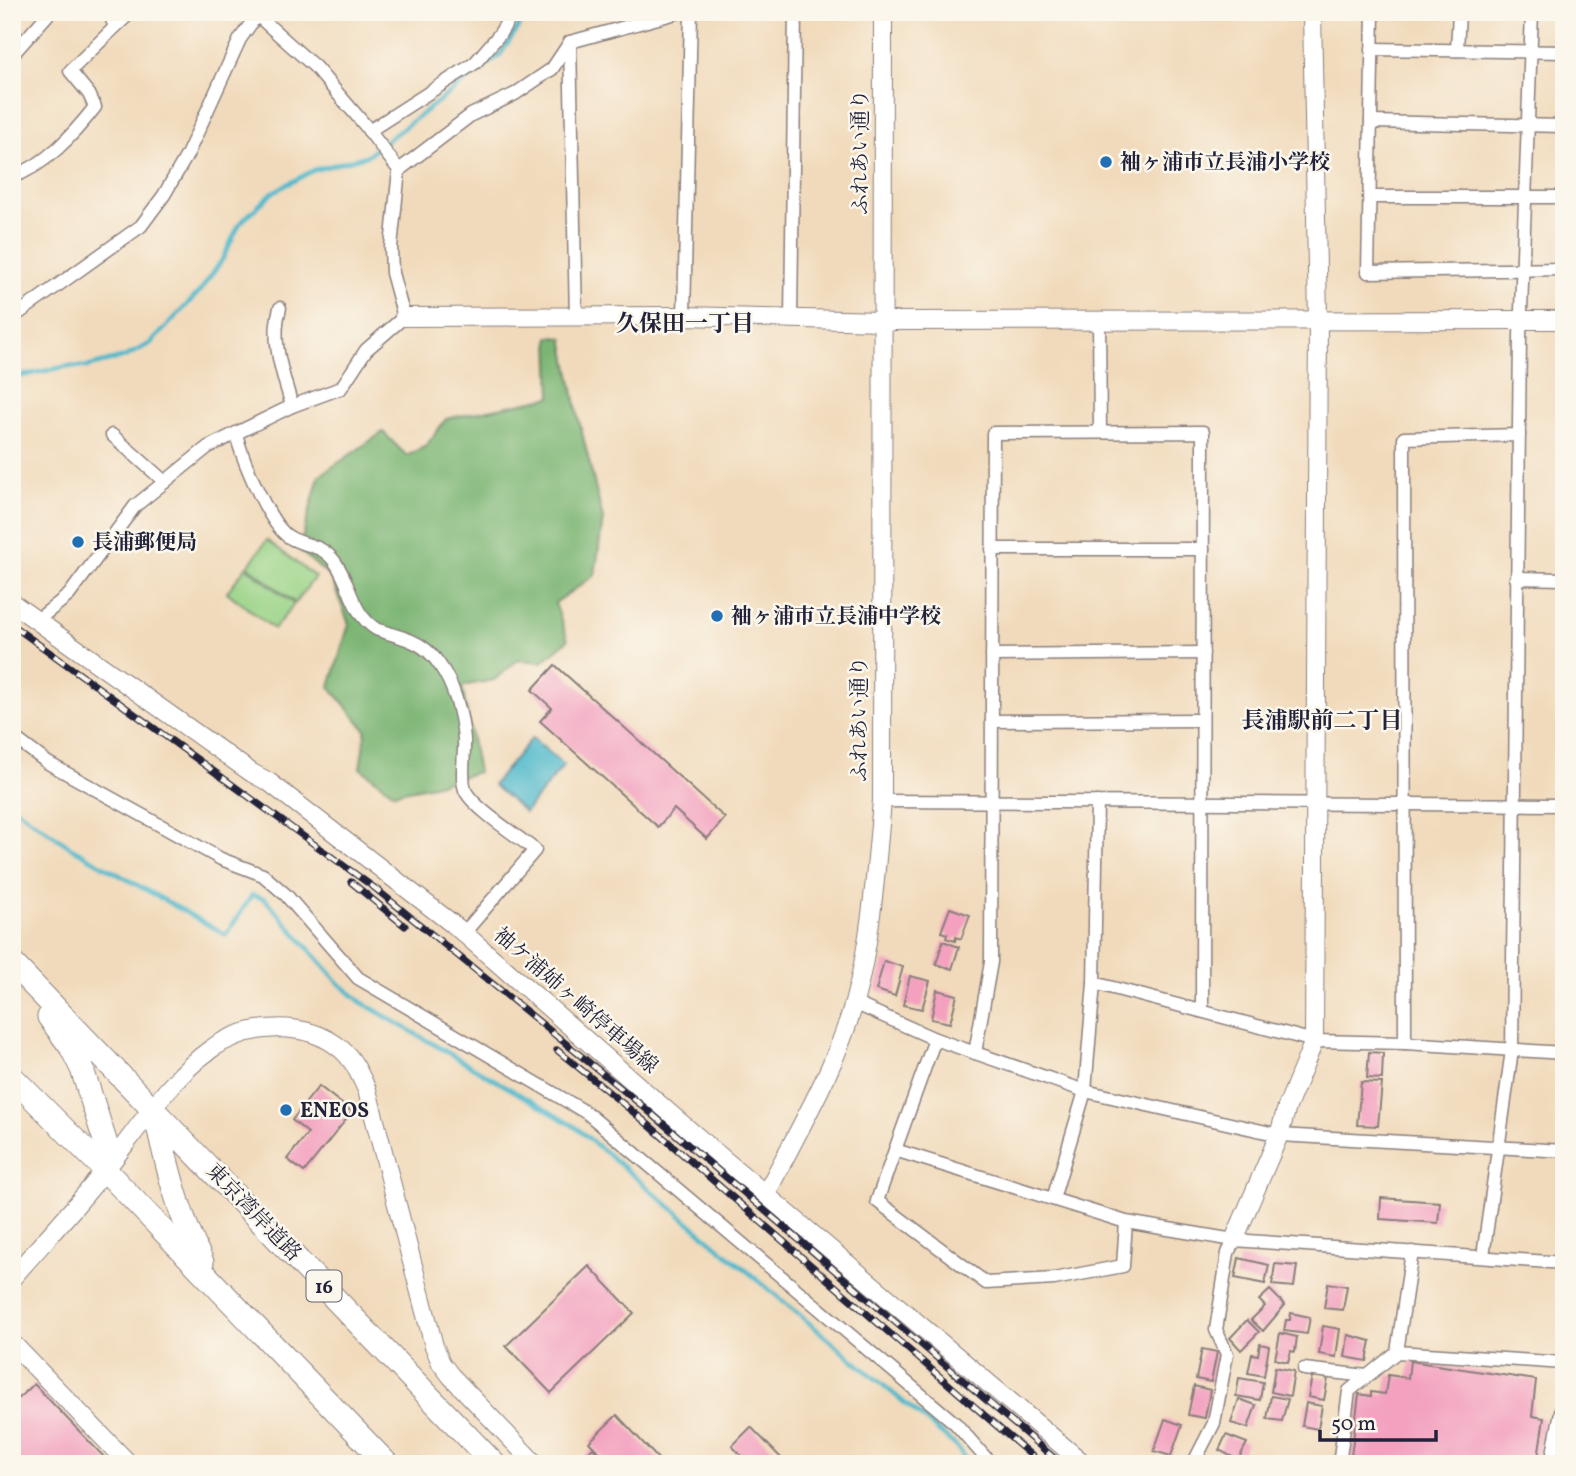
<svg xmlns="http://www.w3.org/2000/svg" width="1576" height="1476" font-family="Vollkorn,'Noto Serif JP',serif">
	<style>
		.green { fill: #9ad386; stroke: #5e7a60; stroke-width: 2 }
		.forest { fill: #7bb573; stroke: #4e6c57; stroke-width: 2 }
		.water { fill: #4eb8cb; stroke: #386d83; stroke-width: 2 }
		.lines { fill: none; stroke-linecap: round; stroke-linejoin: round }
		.stream { stroke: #4eb8cb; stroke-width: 4.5 }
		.building { fill: #f3a1bf }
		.street-casing { stroke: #8a7e7b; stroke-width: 15 }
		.secondary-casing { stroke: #8a7e7b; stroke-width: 20 }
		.highway-casing { stroke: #8a7e7b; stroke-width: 25 }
		.street { stroke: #fff; stroke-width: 12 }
		.secondary { stroke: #fff; stroke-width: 18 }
		.highway { stroke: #fff; stroke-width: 23 }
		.rail-casing { stroke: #22223b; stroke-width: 7 }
		.rail { stroke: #fbf7ec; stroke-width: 4.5; stroke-dasharray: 13; stroke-linecap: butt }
		.poi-dot { fill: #1f6fb2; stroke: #fbf7ec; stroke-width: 2.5 }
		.labels { text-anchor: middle; stroke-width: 5; stroke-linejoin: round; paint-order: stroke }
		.shield { fill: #fbf7ec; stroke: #636270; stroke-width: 2 }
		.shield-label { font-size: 19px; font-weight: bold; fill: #22223b }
		.street-label { font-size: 21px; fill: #22223b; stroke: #fbf7ec }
		.poi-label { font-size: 21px; font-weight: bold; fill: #22223b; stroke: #fbf7ec; text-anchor: start }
		.neighbourhood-label { font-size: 23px; font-weight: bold; fill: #22223b; stroke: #fbf7ec }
	</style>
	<rect width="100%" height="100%" fill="#fbf7ec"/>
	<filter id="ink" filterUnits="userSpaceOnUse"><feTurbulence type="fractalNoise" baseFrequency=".0143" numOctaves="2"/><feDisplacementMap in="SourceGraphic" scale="14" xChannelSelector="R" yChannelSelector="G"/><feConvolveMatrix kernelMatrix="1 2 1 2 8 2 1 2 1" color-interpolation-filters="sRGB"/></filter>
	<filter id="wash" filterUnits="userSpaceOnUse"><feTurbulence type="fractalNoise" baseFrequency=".00686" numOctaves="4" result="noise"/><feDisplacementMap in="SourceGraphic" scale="28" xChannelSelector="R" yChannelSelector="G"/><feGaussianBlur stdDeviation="1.57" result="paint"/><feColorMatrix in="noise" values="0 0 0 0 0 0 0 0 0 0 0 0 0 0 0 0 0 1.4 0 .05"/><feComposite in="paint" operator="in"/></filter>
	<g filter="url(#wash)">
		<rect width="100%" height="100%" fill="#f1dabb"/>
		<g class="green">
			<path d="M267 540 315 577 295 603 248 566Z"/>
			<path d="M246 567 294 604 274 629 227 592Z"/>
		</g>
		<path class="forest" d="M549 337 563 338 578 416 603 519 595 575 555 603 568 640 542 662 518 660 494 680 462 686 478 772 433 785 394 793 360 768 366 730 330 687 349 624 331 578 299 550 319 476 383 432 407 456 426 446 446 419 551 397Z"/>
		<path class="water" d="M532 738 564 765 525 812 493 785Z"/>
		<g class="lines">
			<g class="stream">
				<path d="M12 378 68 366 86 367 125 357 151 343 201 290 222 260 240 223 273 192 314 170 366 156 500 55 528 12"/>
				<path d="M12 806 70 847 226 935 252 895 265 899 340 984 361 1002 574 1126 956 1446 969 1464"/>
			</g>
		</g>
		<g id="blocks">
			<g class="building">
				<path d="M555 665 725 818 707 839 674 809 658 827 540 721 552 708 532 690Z"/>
				<path d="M950 908 970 915 961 939 956 937 955 941 946 938 947 934 941 932Z"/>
				<path d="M943 941 959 947 952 969 936 964Z"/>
				<path d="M884 961 903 967 895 996 876 990Z"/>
				<path d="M910 976 930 981 922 1009 903 1005Z"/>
				<path d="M937 990 957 995 950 1023 931 1019Z"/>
				<path d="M1369 1052 1383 1053 1382 1079 1367 1078Z"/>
				<path d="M1361 1082 1382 1083 1378 1126 1357 1125Z"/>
				<path d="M319 1086 352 1112 304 1172 287 1159 308 1133 292 1120Z"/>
				<path d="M1381 1198 1440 1202 1438 1223 1380 1219Z"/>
				<path d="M1239 1258 1269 1265 1265 1284 1235 1278Z"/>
				<path d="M1275 1264 1297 1266 1294 1287 1272 1285Z"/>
				<path d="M589 1266 634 1313 551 1393 506 1346Z"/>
				<path d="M1328 1283 1347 1286 1343 1310 1324 1308Z"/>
				<path d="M1270 1290 1285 1305 1263 1331 1251 1320 1265 1306 1259 1300Z"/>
				<path d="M1291 1313 1310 1317 1307 1334 1284 1331 1286 1320H1290Z"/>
				<path d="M1247 1320 1259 1332 1241 1350 1230 1338Z"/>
				<path d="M1323 1326 1340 1329 1336 1357 1319 1354Z"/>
				<path d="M1280 1333 1297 1337 1295 1352 1291 1351 1288 1362 1275 1359Z"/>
				<path d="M1348 1335 1371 1341 1367 1361 1345 1357Z"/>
				<path d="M1260 1344 1269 1346 1264 1376 1248 1373 1252 1354 1258 1355Z"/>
				<path d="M1202 1349 1217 1352 1211 1382 1196 1379Z"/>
				<path d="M1410 1361 1536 1380 1532 1416 1544 1418 1537 1464H1350L1359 1394 1371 1396V1392L1385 1394 1388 1375 1408 1378Z"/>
				<path d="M1275 1367 1294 1371 1290 1396 1271 1392Z"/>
				<path d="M1312 1376 1328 1378 1324 1400 1308 1397Z"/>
				<path d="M1239 1378 1263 1382 1260 1400 1236 1396Z"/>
				<path d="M34 1384 107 1460 104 1464H12V1405Z"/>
				<path d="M1194 1386 1210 1390 1205 1418 1188 1415Z"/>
				<path d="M1271 1396 1288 1399 1282 1421 1267 1419Z"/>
				<path d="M1239 1399 1256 1405 1248 1428 1231 1423Z"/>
				<path d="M1306 1403 1322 1406 1318 1429 1302 1426Z"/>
				<path d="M617 1415 663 1464H610L589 1442Z"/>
				<path d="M1165 1419 1182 1425 1171 1456 1154 1451Z"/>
				<path d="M751 1427 787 1464H749L732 1446Z"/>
				<path d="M1226 1435 1247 1443 1238 1460 1219 1450Z"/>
				<path d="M593 1448 608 1464H577Z"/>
			</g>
		</g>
	</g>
	<g filter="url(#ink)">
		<use href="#blocks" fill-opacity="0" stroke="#8a7e7b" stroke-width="2"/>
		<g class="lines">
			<defs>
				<g id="street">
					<path d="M1373 12 1368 272 1564 269"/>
					<path d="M115 27 131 12"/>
					<path d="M1372 49 1564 52"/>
					<path d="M1457 50 1459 12"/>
					<path d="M12 55 50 12"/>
					<path d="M1371 122 1564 126"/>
					<path d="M369 131 475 63 499 35 512 14"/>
					<path d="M399 170 471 115 515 94 552 69 570 42"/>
					<path d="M12 177C46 165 73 135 95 107L89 94 70 71 115 27 109 12"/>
					<path d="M1369 197H1564"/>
					<path d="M280 308C270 341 283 374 292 406"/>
					<path d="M684 316 691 12"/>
					<path d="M12 318 141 226 164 195 187 155 240 39 259 12"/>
					<path d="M576 318 570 42 680 12"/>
					<path d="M791 318 795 12"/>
					<path d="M1099 321 1100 432"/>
					<path d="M236 433C241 456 269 525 289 537 305 547 321 543 335 562 351 584 351 613 376 629 380 631 386 632 391 634 412 640 426 645 439 664 454 685 462 714 464 739 465 753 460 781 466 792 475 809 519 837 535 850L464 933"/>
					<path d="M112 435 165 482"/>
					<path d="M992 549H1203"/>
					<path d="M1516 578 1564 579"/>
					<path d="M36 621 69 595 135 506 208 447 292 406 341 388 366 350 404 317 392 273 391 247 399 170 364 124 315 67 257 15"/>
					<path d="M992 655 1203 653"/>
					<path d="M992 721 1202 720"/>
					<path d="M12 736 48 763 221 859 263 875 286 895 358 978 587 1113 956 1424 991 1464"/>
					<path d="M882 801 1564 805"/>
					<path d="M1094 983 1314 1041 1405 1043 1564 1053"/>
					<path d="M854 1003 935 1039 1085 1091 1279 1135 1564 1151"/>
					<path d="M1405 1043 1404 438 1519 435"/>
					<path d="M975 1053 991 962 993 433 1203 432 1202 1010"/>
					<path d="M895 1150 935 1039"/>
					<path d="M1053 1199 1085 1091 1094 983 1097 802"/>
					<path d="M1126 1222 1123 1266 1054 1279 986 1283 877 1201 895 1150 1126 1222 1234 1240 1564 1263"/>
					<path d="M1483 1256 1512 1050 1520 337 1532 12"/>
					<path d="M1397 1352 1412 1252"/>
					<path d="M1304 1369 1367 1376"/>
					<path d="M1193 1464 1214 1423 1227 1354 1216 1330 1228 1253 1234 1240"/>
					<path d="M1339 1464 1349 1391 1397 1352 1564 1363"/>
					<path d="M1551 1464 1564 1396"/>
				</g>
				<g id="secondary">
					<path d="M404 317 684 316 882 321 1564 320"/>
					<path d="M12 603 252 773 269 782 459 929 675 1118 1084 1464"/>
					<path d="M766 1194C797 1132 835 1070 854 1003 872 938 876 868 882 801L883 12"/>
					<path d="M1234 1240 1279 1135 1287 1107 1314 1041 1318 320 1312 12"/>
					<path d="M12 1278C44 1241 77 1206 106 1169 138 1129 170 1078 211 1049 248 1023 306 1020 341 1049 354 1060 360 1075 367 1090L434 1346 441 1363 451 1376 535 1464"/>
					<path d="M12 1343 129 1464"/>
				</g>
				<g id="highway">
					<path d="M12 963 494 1464"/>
					<path d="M49 1017 71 1047 82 1069 107 1147 105 1170"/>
					<path d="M12 1077 105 1170 387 1464"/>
					<path d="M154 1108C166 1162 177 1211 202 1262"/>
				</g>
			</defs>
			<use href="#street" class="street-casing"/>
			<use href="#secondary" class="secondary-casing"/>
			<use href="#highway" class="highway-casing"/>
			<use href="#street" class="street"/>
			<use href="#secondary" class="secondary"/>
			<use href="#highway" class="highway"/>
			<defs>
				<g id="rail">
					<path d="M12 625 376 889 645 1108 1061 1464"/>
					<path d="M351 882 405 926"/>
					<path d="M557 1050 643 1120 1041 1464"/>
				</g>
			</defs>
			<use href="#rail" class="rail-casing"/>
			<use href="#rail" class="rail"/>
		</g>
	</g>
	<g class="poi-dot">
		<circle cx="1106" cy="162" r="7"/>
		<circle cx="78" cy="542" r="7"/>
		<circle cx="717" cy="616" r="7"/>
		<circle cx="286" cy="1110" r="7"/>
	</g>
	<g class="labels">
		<rect class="shield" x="306.5" y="1270.5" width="35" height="31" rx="5"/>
		<g class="shield-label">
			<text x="324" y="1293">16</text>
		</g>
		<g class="street-label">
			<text transform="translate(860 152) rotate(-90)" y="7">ふれあい通り</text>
			<text transform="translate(859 719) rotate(-90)" y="7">ふれあい通り</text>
			<text transform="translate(576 1000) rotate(41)" y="7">袖ケ浦姉ヶ崎停車場線</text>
			<text transform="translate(254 1212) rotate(46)" y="7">東京湾岸道路</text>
		</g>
		<g class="poi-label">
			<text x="1120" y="169">袖ヶ浦市立長浦小学校</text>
			<text x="92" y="549">長浦郵便局</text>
			<text x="731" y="623">袖ヶ浦市立長浦中学校</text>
			<text x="300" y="1117">ENEOS</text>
		</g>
		<g class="neighbourhood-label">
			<text x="685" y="331">久保田一丁目</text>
			<text x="1322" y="728">長浦駅前二丁目</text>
		</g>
	</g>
	<rect width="1576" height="1476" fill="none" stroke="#fbf7ec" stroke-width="42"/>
	<path d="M1320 1430v10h116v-10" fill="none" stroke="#22223b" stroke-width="3.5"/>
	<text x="1331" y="1430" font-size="21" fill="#22223b" stroke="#fbf7ec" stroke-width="5" paint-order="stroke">50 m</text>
</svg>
